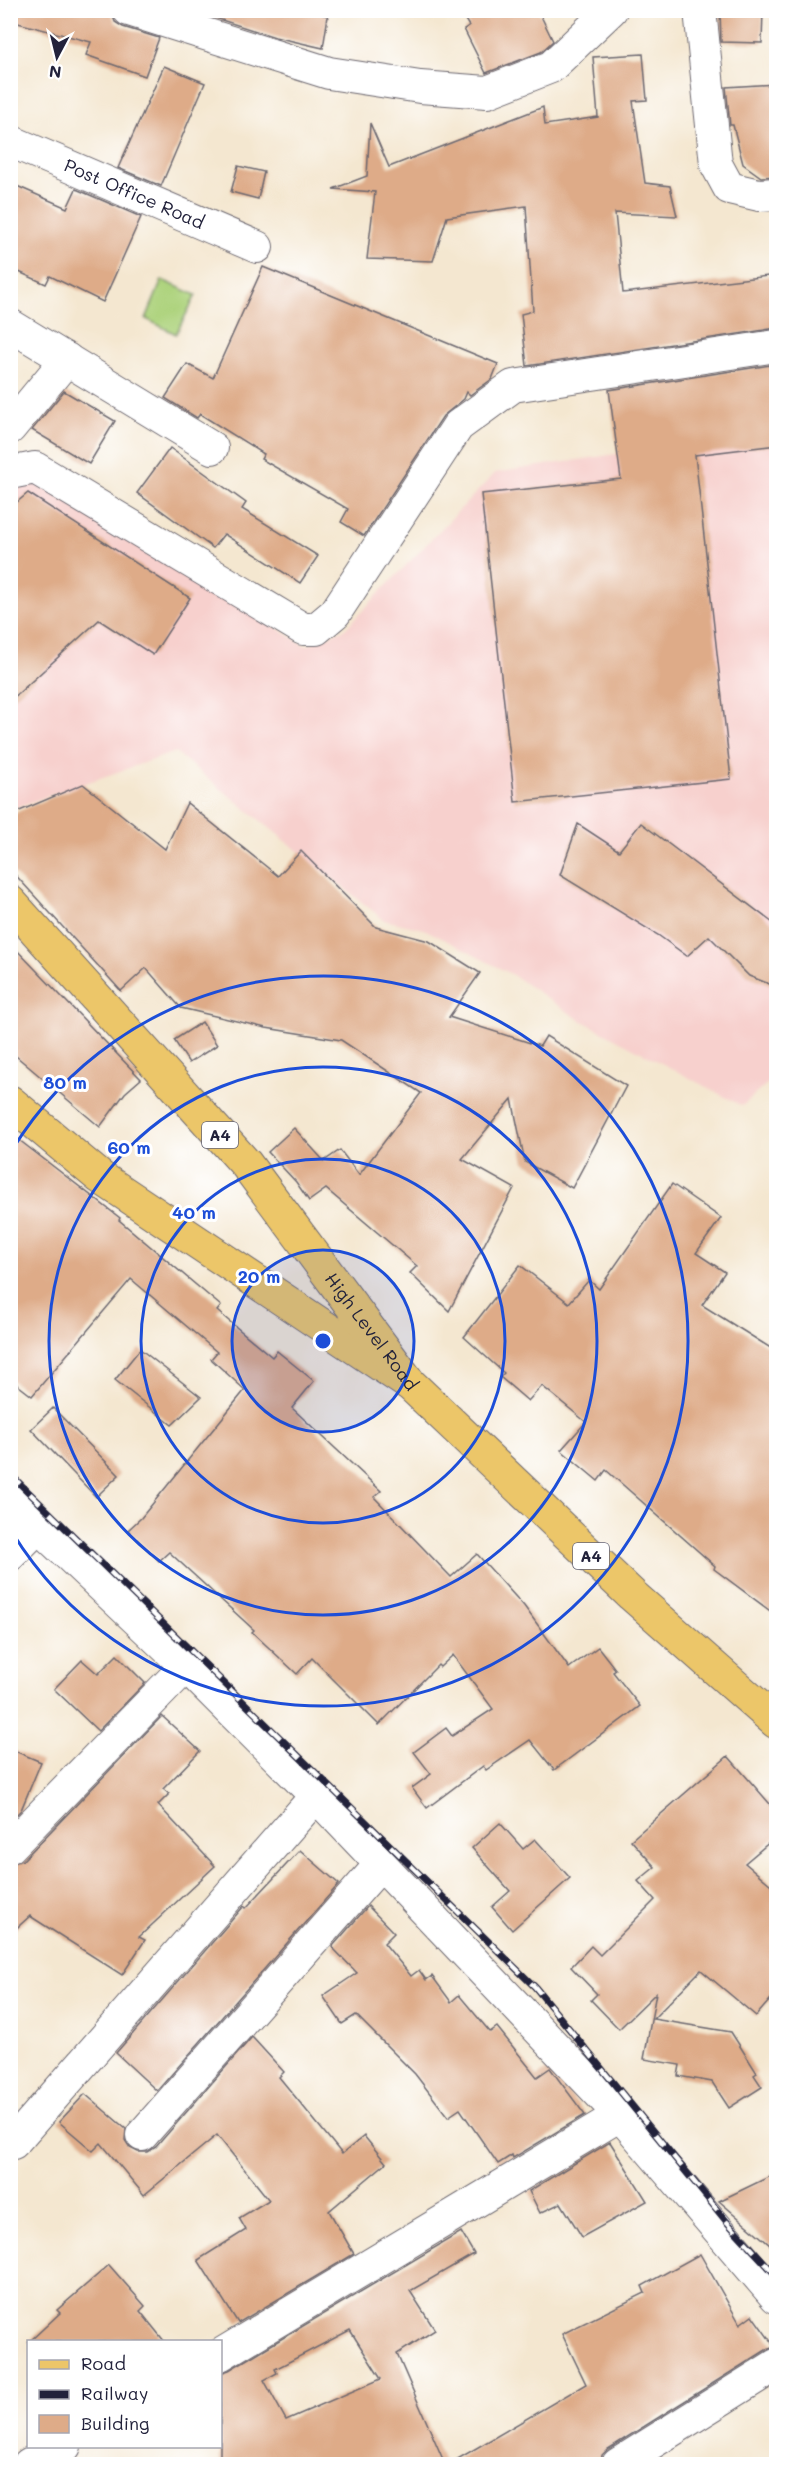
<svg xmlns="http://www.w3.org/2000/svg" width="787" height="2475" font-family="Mali,sans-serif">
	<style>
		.built { fill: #f7d0cd }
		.green { fill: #add37d; stroke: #687a5c; stroke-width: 1.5 }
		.building { fill: #deab88; fill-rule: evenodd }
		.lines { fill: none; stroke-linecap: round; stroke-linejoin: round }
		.minor-casing { stroke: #6c676f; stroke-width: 34 }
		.major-casing { stroke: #6c676f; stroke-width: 35 }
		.highway-casing { stroke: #6c676f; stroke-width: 35 }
		.minor { stroke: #fff; stroke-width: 32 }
		.major { stroke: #ecc669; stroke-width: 33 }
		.highway { stroke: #ecc669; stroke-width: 33 }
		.rail-casing { stroke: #22223b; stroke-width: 7 }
		.rail { stroke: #fff; stroke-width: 4.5; stroke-dasharray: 14; stroke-linecap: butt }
		.ring { fill: none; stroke: #1d4ed8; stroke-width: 3 }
		.labels { text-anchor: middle; stroke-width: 6; stroke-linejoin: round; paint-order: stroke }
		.shield { fill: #fff; stroke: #646476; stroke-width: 1.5 }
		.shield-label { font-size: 16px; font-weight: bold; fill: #22223b }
		.street-label { font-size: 18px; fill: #22223b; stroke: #fff }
		.centre { fill: #1d4ed8; stroke: #fff; stroke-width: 3 }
		.ring-label { font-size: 18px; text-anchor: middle; font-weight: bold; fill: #1d4ed8; stroke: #fff; stroke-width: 6; stroke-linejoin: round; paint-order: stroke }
	</style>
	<rect width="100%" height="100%" fill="#fff"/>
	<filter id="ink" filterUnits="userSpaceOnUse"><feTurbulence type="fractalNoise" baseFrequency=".0167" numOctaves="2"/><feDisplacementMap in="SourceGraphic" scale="12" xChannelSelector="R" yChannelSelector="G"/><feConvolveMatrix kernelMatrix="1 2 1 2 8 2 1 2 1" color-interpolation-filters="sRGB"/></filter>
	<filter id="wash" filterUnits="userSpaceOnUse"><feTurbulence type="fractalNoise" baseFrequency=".008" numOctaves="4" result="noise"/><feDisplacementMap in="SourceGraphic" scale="24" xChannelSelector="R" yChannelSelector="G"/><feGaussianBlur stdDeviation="1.35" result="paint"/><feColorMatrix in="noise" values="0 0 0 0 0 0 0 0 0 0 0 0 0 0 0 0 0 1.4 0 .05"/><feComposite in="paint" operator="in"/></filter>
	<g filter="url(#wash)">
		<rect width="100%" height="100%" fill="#f4e7d0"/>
		<path class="built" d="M776 429V1076L742 1106 577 1018 511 974 424 929 384 920 175 752 11 809 10 460 306 646 345 629 495 473Z"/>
		<path class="green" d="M162 280 196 295 176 334 146 319Z"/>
		<g id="blocks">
			<g class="building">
				<path d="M10 10H111L115 22 123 27 159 38 145 76 86 55 91 42 10 21Z"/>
				<path d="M203 10H307L328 16 323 48 275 37 203 14Z"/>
				<path d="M459 10H538L553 41 541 52 486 73 464 29 469 26Z"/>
				<path d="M720 10H763L762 43 721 42Z"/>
				<path d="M643 54 647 100 633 101 645 183 670 186 677 216 615 213 623 293 777 275V328L527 366 521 314 533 311 526 206 447 217 433 261 367 259 375 192 333 189 367 176 370 123 389 167 543 107 545 125 598 117 593 57Z"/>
				<path d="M164 66 205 83 161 186 118 168Z"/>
				<path d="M777 84V176L761 177 743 164 733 125H730L726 87Z"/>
				<path d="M238 166 264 172 258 199 231 192Z"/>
				<path d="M10 183 67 208 76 189 141 217 103 302 50 276 46 284 10 268Z"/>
				<path d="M263 267 498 364 492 379 470 395 467 392 464 399 443 416 364 536 341 522 348 509 261 459 264 454 200 414 197 418 165 398 187 364 213 378Z"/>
				<path d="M777 364V445L695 455 731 779 515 802 481 494 621 479 609 390Z"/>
				<path d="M64 391 115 421 89 464 32 430Z"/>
				<path d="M170 448 246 503 242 509 318 556 300 583 224 534 213 548 137 493Z"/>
				<path d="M28 493 190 598 153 655 99 620 10 701V508Z"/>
				<path d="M83 784 165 849 187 803 278 876 301 851 376 927 429 941 480 973 449 1017 540 1046 546 1036 626 1086 572 1188 525 1162 512 1099 462 1159 514 1188 449 1311 410 1273 417 1266 326 1189 309 1201 296 1182 268 1152 294 1128 324 1161 340 1150 359 1175 421 1093 341 1040 266 1028 181 1008 146 968 121 991 10 869V815Z"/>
				<path d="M641 823 777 926V987L749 976 709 936 687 956 658 935 560 875 578 824 619 851Z"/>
				<path d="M10 943 141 1079 125 1093 100 1127 10 1051Z"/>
				<path d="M202 1022 217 1045 189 1063 174 1040Z"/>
				<path d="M10 1133 120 1218 119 1220 221 1306 217 1311 272 1357 277 1351 314 1381 292 1408 381 1491 374 1497 451 1577 477 1554 524 1606 569 1668 598 1647 616 1670 613 1672 640 1706 554 1770 530 1740 486 1770 483 1766 427 1808 412 1788 431 1774 414 1752 446 1728 452 1736 493 1709 453 1655 440 1667 438 1665 379 1725 312 1658 297 1674 252 1632 254 1630 169 1552 159 1561 128 1530 141 1518 245 1390 211 1359 217 1352 131 1279 32 1396 10 1379Z"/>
				<path d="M672 1184 721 1218 696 1253 725 1272 702 1305 777 1352V1616L714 1569 715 1566 606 1470 598 1481 561 1450 586 1422 542 1386 528 1401 500 1377 504 1373 464 1337 520 1265 569 1303 589 1280 599 1289Z"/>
				<path d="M140 1349 201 1397 172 1425 115 1380Z"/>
				<path d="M53 1408 119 1475 96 1497 31 1429Z"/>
				<path d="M117 1655 145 1683 98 1731 54 1689 82 1660 98 1674Z"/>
				<path d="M162 1716 200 1751 163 1789 169 1794 158 1805 215 1866 139 1937 145 1940 122 1975 30 1916 10 1934V1864L23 1860Z"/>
				<path d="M10 1749 41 1762 21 1810 10 1821Z"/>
				<path d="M728 1756 777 1812V1836L745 1863 777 1890V1992L756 2016 701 1970 653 2019 731 2032 757 2073 754 2075 762 2087 729 2108 712 2082 678 2076 680 2065 644 2059 656 1993 619 2029 591 2000 597 1994 571 1967 591 1946 600 1955 655 1900 638 1881 655 1867 631 1840Z"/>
				<path d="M500 1823 523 1849 535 1839 570 1878 512 1930 492 1907 510 1891 472 1848Z"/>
				<path d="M300 1850 339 1884 157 2091 116 2053 244 1906 246 1908Z"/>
				<path d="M368 1906 394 1933 384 1943 411 1976 419 1970 426 1980 432 1976 451 2002 459 1995 490 2032 497 2027 537 2077 550 2068 585 2115 513 2158 512 2155 498 2164 460 2109 448 2117 415 2074 356 2015 342 2024 323 1996 357 1973 332 1947Z"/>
				<path d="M252 2037 284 2072 279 2077 342 2154 364 2136 386 2163 329 2211 354 2254 238 2323 198 2260 246 2230 239 2218 269 2200 217 2135 144 2195 101 2143 93 2151 59 2122 85 2094 126 2129 125 2140 130 2148 138 2152H148L156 2147Z"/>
				<path d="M610 2142 647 2201 582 2237 561 2203 540 2213 529 2191Z"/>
				<path d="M777 2173V2251L719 2201Z"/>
				<path d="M461 2232 474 2254 410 2291 435 2330 397 2354 445 2464H220V2373L229 2370ZM350 2330 381 2379 286 2420 264 2380 277 2373 275 2369Z"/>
				<path d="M700 2254 740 2324 752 2315 775 2347 766 2350 608 2449 602 2455 601 2461 594 2464H449L586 2384 562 2334 645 2293 642 2286Z"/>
				<path d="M109 2265 145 2306 140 2311 165 2342H29L60 2313 57 2310Z"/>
			</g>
		</g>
	</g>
	<g filter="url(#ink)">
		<use href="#blocks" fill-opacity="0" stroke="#6c676f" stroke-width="1.5"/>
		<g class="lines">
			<defs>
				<g id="minor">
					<path d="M129 10 329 73 420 87 487 92 551 67 611 10"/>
					<path d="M700 10 716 164 729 188 759 195 776 194"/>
					<path id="s1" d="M10 141 257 247"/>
					<path d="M10 325 212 448"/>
					<path d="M10 428 67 359"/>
					<path d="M10 473 35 468 303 629H316L335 613 458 426 513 386 776 346"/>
					<path d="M10 1500 186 1666 316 1796 620 2115 776 2297"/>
					<path d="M10 1555 38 1527"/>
					<path d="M10 1847 186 1666"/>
					<path d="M142 2135 380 1865"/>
					<path d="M13 2143 316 1796"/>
					<path d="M220 2355 620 2115"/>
					<path d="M29 2464 65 2446"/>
					<path d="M618 2464 776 2365"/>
				</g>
				<path id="major" d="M10 1102 100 1177 408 1383"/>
				<g id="highway">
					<path id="s2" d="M10 902 246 1164 410 1384 632 1595 776 1722"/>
				</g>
			</defs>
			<use href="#minor" class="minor-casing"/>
			<use href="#major" class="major-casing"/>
			<use href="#highway" class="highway-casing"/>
			<use href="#minor" class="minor"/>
			<use href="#major" class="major"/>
			<use href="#highway" class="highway"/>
			<defs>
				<path id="rail" d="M10 1474 535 1987 727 2222 776 2275"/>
			</defs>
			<use href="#rail" class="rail-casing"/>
			<use href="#rail" class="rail"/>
		</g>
	</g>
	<circle cx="323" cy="1341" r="91" fill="#1d4ed8" fill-opacity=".12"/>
	<g class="ring">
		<circle cx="323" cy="1341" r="91"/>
		<circle cx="323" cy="1341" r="182"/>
		<circle cx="323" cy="1341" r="274"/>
		<path d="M12 1150A365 365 0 1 1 12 1532"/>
	</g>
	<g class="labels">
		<g class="shield">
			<rect x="202" y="1122" width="36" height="26" rx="4.5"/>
			<rect x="573" y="1543" width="36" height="26" rx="4.5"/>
		</g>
		<g class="shield-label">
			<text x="220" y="1141">A4</text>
			<text x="591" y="1562">A4</text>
		</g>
		<g class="street-label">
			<text dy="6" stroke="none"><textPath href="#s1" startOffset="135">Post Office Road</textPath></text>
			<text dy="6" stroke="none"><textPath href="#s2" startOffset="562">High Level Road</textPath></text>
		</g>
	</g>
	<circle cx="323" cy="1341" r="9" class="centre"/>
	<g class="ring-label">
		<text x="65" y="1089">80 m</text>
		<text x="129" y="1154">60 m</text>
		<text x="194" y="1219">40 m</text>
		<text x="259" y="1283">20 m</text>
	</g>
	<rect width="787" height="2475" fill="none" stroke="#fff" stroke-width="36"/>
	<rect x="27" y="2340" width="195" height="108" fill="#ffffff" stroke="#a7a7b1" stroke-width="1.5"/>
	<rect x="39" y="2360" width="30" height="9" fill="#ecc669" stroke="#a7a7b1" stroke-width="1.5"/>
	<text x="81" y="2370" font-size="18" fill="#22223b">Road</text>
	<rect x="39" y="2390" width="30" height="9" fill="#22223b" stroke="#a7a7b1" stroke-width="1.5"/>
	<text x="81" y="2400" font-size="18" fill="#22223b">Railway</text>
	<rect x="39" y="2415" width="30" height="18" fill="#deab88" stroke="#a7a7b1" stroke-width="1.5"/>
	<text x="81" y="2430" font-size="18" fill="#22223b">Building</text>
	<g transform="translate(57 57) rotate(187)" stroke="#ffffff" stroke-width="4.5" paint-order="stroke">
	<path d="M0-4.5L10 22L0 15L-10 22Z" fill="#22223b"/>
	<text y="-9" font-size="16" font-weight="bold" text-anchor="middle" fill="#22223b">N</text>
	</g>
</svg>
